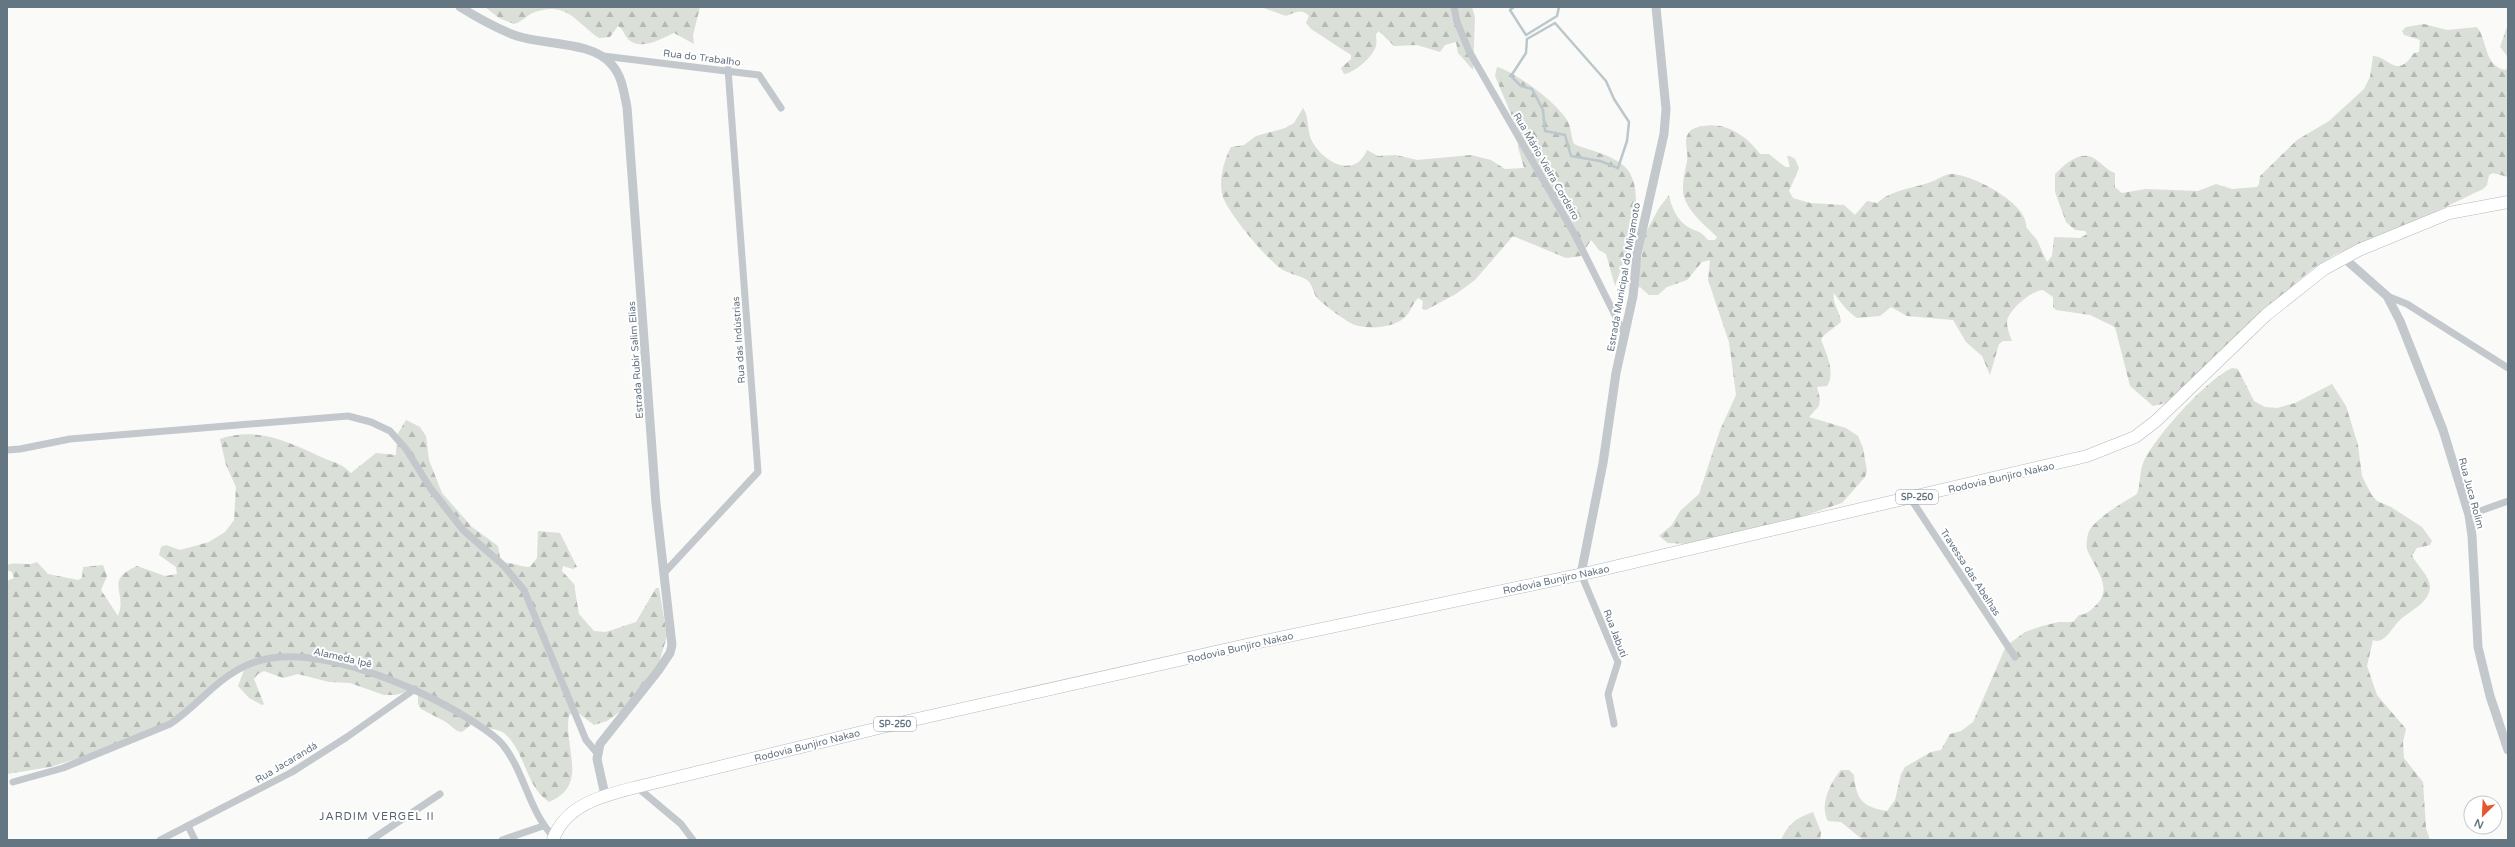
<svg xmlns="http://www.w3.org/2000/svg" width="2515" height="847" font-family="'Varela Round',sans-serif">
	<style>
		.forest { fill: url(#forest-firs) }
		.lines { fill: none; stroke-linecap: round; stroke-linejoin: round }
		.stream { stroke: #bbc7cb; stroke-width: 2.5 }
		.primary-casing { stroke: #b5babe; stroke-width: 13 }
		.minor { stroke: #c3c8cc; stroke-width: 7 }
		.tertiary { stroke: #c3c8cc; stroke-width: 9 }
		.primary { stroke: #fff; stroke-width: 12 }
		.labels { text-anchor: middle; stroke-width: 4; stroke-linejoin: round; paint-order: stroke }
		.shield { fill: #fff; stroke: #939fa8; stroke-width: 1 }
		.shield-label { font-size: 9px; font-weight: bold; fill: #657683 }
		.street-label { font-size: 10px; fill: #657683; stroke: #fff }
		.neighbourhood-label { font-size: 11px; letter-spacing: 1px; fill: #57646e; stroke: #fff }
	</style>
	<defs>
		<pattern id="forest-firs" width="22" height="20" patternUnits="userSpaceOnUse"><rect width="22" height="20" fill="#dadfd7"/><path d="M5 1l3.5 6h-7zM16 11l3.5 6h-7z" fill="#b4b9b4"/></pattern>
	</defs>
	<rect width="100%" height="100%" fill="#fafaf8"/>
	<g class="forest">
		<path d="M485 7H700L693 35 694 44 674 33C662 38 642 51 629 40 624 36 624 29 618 26L610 37 599 38C576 23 568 1 535 12 527 15 522 22 514 24L499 18Z"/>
		<path d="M1261 7H1472L1475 17 1473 70 1458 53 1456 42 1445 45 1440 52 1417 45 1394 46 1379 31 1376 34C1376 38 1377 42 1376 46 1373 57 1354 73 1344 74L1341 68 1351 59V55L1311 29 1306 23 1309 16C1302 8 1295 12 1286 16Z"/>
		<path d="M2424 24 2447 30 2477 27C2488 41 2484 67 2506 70L2508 65V177L2493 173 2489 175 2487 185 2483 189 2393 232 2336 254 2315 267 2294 284 2263 324 2171 402 2153 406 2130 386 2115 327 2090 315 2056 310 2053 307V297L2043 290C2032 290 2008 310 2007 322 2007 328 2010 336 2012 341H2003L1999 344 1990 375 1982 356 1966 342 1953 320 1907 316 1891 307 1880 316 1857 318C1849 313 1839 301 1834 293 1832 304 1840 311 1841 322L1823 336 1821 340C1826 353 1836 373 1827 386L1817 387 1820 399 1819 406 1809 417 1846 428 1858 436 1863 448 1867 471 1865 477 1842 503 1780 524 1687 544 1668 543 1659 536 1672 525 1680 511 1699 494 1720 430 1736 395 1729 342 1708 280 1710 260 1702 262 1687 280 1667 287 1658 295H1649L1640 287 1631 291 1641 261 1646 232 1659 208 1669 195C1671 207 1677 220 1688 227 1698 233 1699 229 1708 240H1715L1717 237C1706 226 1689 213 1684 197 1681 187 1685 171 1687 161 1689 152 1683 141 1688 134 1691 128 1698 127 1704 126 1726 122 1747 136 1760 154H1769L1785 167H1790L1787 156H1790L1795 159 1799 168 1789 191 1793 198 1810 203 1844 205 1855 215 1867 201 1877 203C1880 201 1884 197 1887 196 1901 189 1917 187 1931 182 1937 180 1945 174 1951 174 1972 174 2029 204 2026 227L2037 240 2047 262 2052 256 2054 237 2080 238 2087 234 2085 231 2075 230 2066 222 2055 192V174C2064 165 2081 149 2095 159 2103 164 2106 170 2115 173V187L2122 193 2146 189 2198 191 2216 184 2232 189 2257 187 2259 184 2260 176 2297 140 2329 121 2364 89 2370 77 2373 56C2390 57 2396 80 2414 53L2419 52 2420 40 2404 35 2402 31 2406 27Z"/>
		<path d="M2508 24V57L2500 47Z"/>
		<path d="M1497 67C1517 73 1556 102 1567 120 1571 126 1571 137 1574 144 1590 151 1611 154 1624 166 1651 190 1625 258 1615 286L1606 254 1599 250 1591 240 1581 256 1566 258 1513 236 1475 280 1456 294 1426 310 1422 309 1423 301 1418 298C1413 303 1411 310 1407 315 1396 328 1370 330 1355 325 1348 323 1323 304 1318 299 1313 294 1313 284 1307 280 1299 275 1288 274 1280 268 1265 257 1226 211 1222 194 1219 178 1224 160 1231 147L1244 145 1256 136 1285 128 1294 123 1303 108C1310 117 1306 132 1313 143 1325 163 1355 179 1367 150L1378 156 1396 155 1417 160 1471 155 1491 160 1505 169 1524 168 1518 147 1517 128 1495 76Z"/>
		<path d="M2232 368 2238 369 2254 401 2265 407 2277 408 2295 403 2332 384 2346 406 2358 445 2362 476 2371 494 2377 501 2391 507 2422 527 2432 541 2430 545 2417 548 2412 555C2416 564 2430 577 2430 586 2430 604 2408 611 2398 622 2392 628 2384 645 2373 640L2367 666 2377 695 2406 729 2403 742 2404 758 2423 782 2426 828 2430 840H1863L1841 822 1828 821C1819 805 1830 783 1841 770H1849L1854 775C1856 799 1862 807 1887 811L1895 800 1901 774 1905 767 1931 752 1941 750 1950 734 1961 731 1973 722 2006 646 2025 632 2042 626 2059 622H2073L2079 615C2085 615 2090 611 2094 607 2116 589 2094 568 2087 549 2086 546 2087 538 2088 534 2092 520 2124 502 2137 494 2141 484 2139 471 2144 461 2156 436 2207 379 2232 368Z"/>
		<path d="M406 420 420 427 426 436 429 460 442 493 472 527 498 546 501 563C514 562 519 567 530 567L537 558 538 531 560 533 577 567 573 569 563 566 562 571 574 584 579 614 594 631 606 632 636 622 656 588H659L667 636 659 663 621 711 607 721 594 725 577 712 569 715C563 748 590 785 549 802 525 786 526 752 504 733 496 727 483 730 472 724L462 732 457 731 446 722 421 709 418 704V694L414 690 395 695H384L350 683 329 682 298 674 283 678 264 671 258 674 254 679 264 704 262 705 249 698 238 686 244 670 242 667 177 719 115 747 50 767 7 774V581L14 578 12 572 7 570V565C18 561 26 567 37 562L48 574 78 580 82 578 83 567 103 565 107 576 101 590 118 616C128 591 103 581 137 566L165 576 177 574 176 567 159 555 161 547 166 545 180 550 209 542 225 532 234 520 236 487 226 465 220 439C255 426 290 442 321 457 334 463 340 462 351 473L376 453 396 455 397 435Z"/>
		<path d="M1813 812 1821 832 1820 840H1781C1788 824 1796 818 1813 812Z"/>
	</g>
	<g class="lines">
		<g class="stream">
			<path d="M1514 7 1510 10 1526 35 1557 16 1559 7"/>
			<path d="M1555 23 1606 81 1614 99 1629 122 1627 141 1618 168 1600 161 1571 156 1565 135 1545 131 1543 110 1532 89 1521 86 1511 76 1526 53 1527 39Z"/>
		</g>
		<defs>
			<path id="primary" d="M553 840C565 804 605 795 637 787L895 724 1255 643 1592 572 2087 456 2135 437 2156 421 2266 315 2324 269 2359 250 2449 213 2508 202"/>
		</defs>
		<use href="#primary" class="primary-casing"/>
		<g class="minor">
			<path d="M1454 7 1457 22 1469 51 1575 235 1625 335"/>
			<path d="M603 56 759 75 781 108"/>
			<path d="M2387 296 2407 304 2508 368"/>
			<path d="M7 450 20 449 70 439 348 416 371 422 390 431 406 449 431 489 463 530 503 565 524 590 586 740 597 753"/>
			<path d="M1911 499 2015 657"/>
			<path d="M2469 515 2508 501"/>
			<path d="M664 573 758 472 728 69"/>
			<path d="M1581 574 1618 662 1608 694 1614 724"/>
			<path d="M13 782 63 768 170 724C199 705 218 676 252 663 312 640 418 687 469 719 481 727 494 734 503 745 525 773 529 812 554 837"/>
			<path d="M637 787 681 824 693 840"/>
			<path d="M188 826 195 840"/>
			<path d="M160 840 292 772 347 737 415 689"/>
			<path d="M371 840 440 794"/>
			<path d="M502 840 543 826"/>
		</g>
		<g class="tertiary">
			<path d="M460 7C478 18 497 29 517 36 544 45 593 41 612 65 622 76 624 93 627 107L656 504 672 645 670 653 658 671 600 744 597 759 605 795"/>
			<path d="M2344 258 2387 296 2400 321 2443 430 2469 515 2472 536 2478 647 2490 696 2508 750"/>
			<path d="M1581 574 1603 463 1616 373 1633 296 1637 254 1664 134 1666 109 1656 7"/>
		</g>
		<use href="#primary" class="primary"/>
	</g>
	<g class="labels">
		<g class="shield">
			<rect x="1896" y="490" width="42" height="14" rx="3"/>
			<rect x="874" y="717" width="42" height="14" rx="3"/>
		</g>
		<g class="shield-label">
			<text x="1917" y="500">SP-250</text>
			<text x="895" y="727">SP-250</text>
		</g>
		<g class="street-label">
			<text transform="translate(702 57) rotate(7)" y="4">Rua do Trabalho</text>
			<text transform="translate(1547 166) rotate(60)" y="4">Rua Mário Vieira Cordeiro</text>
			<text transform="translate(1623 277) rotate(-80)" y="4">Estrada Municipal do Miyamoto</text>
			<text transform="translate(738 340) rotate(-94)" y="4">Rua das Indústrias</text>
			<text transform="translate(635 360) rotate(-94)" y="4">Estrada Rubir Salim Elias</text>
			<text transform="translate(2001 477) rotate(-13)" y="4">Rodovia Bunjiro Nakao</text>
			<text transform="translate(2472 493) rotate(75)" y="4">Rua Juca Rolim</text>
			<text transform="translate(1971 572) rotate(57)" y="4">Travessa das Abelhas</text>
			<text transform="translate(1556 579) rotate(-12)" y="4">Rodovia Bunjiro Nakao</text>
			<text transform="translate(1616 633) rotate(69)" y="4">Rua Jabuti</text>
			<text transform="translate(1240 647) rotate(-13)" y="4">Rodovia Bunjiro Nakao</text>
			<text transform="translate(343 657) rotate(13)" y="4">Alameda Ipê</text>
			<text transform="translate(807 745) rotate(-14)" y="4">Rodovia Bunjiro Nakao</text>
			<text transform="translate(286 762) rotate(-31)" y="4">Rua Jacarandá</text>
		</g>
		<g class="neighbourhood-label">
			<text x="377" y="820">JARDIM VERGEL II</text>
		</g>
	</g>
	<rect width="2515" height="847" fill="none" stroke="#657683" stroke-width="16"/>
	<g transform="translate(2483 815) rotate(204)"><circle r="19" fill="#ffffff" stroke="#c1c8cd"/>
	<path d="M0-3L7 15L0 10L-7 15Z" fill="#e4572e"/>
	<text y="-6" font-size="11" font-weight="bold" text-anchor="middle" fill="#657683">N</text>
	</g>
</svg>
